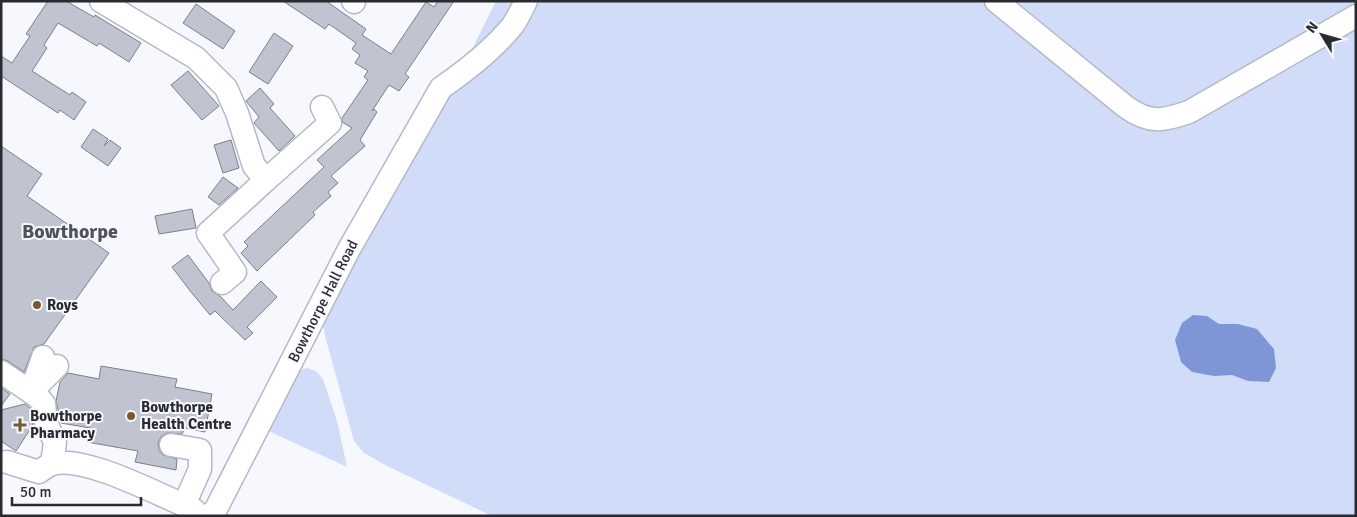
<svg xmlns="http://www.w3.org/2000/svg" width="1357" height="517" font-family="Signika,sans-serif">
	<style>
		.green { fill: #d1ddf8 }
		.water { fill: #7e96d6 }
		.building { fill: #bfc4d0; stroke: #7c808c }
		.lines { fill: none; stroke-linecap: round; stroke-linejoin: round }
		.minor-casing { stroke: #b4b9c5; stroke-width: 25 }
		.minor { stroke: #fff; stroke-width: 22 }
		.poi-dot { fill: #755c2d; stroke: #f6f8fd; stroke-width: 2 }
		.labels { text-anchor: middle; stroke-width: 4; stroke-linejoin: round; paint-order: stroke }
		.street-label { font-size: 15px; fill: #292b30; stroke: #f6f8fd }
		.poi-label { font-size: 15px; font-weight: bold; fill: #292b30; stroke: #f6f8fd; text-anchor: start }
		.district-label { font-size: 20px; font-weight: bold; fill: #4f535d; stroke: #f6f8fd }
	</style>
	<rect width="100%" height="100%" fill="#f6f8fd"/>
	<g class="green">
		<path d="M496 1H1356V516H492L387 466 364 453 354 441 325 336 322 318 467 59Z"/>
		<path d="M307 368 316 371 323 379 337 421 347 467 266 430 297 371Z"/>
	</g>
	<path class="water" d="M1193 315 1207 316 1219 324H1238L1257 329 1274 349 1276 368 1269 382 1248 381 1232 375 1214 376 1192 372 1181 362 1175 340 1182 323Z"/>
	<g class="building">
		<path d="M48 1H66L94 17 95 15 141 43 129 62 99 43 97 46 58 23 44 45 47 48 32 71 70 95 72 92 86 102 74 120 60 110 58 113 1 76V56L12 63 30 36 26 34Z"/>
		<path d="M283 1H326L366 29 362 35 391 54 426 2 434 7 438 1H454L405 74 409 77 399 91 389 85 372 111 374 109 377 112 360 140 365 146 331 176 338 183 328 192 331 196 313 212 315 215 257 271 241 253 248 246 244 242 324 167 317 160 352 128 342 122V118L368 80 364 77 368 71 355 63 360 55 352 49 356 43 329 24 325 29Z"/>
		<path d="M196 4 235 31 223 49 183 23Z"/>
		<path d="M274 33 293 46 268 84 249 72Z"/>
		<path d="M188 71 219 106 202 120 171 85Z"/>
		<path d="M260 88 274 104 270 108 295 136 279 151 254 123 259 117 246 101Z"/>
		<path d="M93 129 108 139 104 146 110 140 121 148 108 166 81 147Z"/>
		<path d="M231 140 239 168 223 173 214 145Z"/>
		<path d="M1 146 42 174 27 196 109 253 44 344 34 347 24 372 8 361 1 359Z"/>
		<path d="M223 177 238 188 219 205 208 197Z"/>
		<path d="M192 209 196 228 159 234 155 216Z"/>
		<path d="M188 255 209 283 212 291 220 296 233 310 261 281 277 297 247 327 253 333 245 340 215 311 210 315 191 292 172 267Z"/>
		<path d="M101 366 177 379 175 387 212 394 205 432 185 428 182 434 167 433 161 437 158 443 159 450 163 455 177 459 176 470 135 462 138 451 87 442 90 428 61 423 56 401 60 382 68 373 99 379Z"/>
		<path d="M1 388 10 394 1 406Z"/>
		<path d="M25 404 31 409 33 425 16 451 1 441V410Z"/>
	</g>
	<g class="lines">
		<defs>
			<g id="minor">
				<path d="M101 1 196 58 226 88 237 113 254 166 266 180 208 233 235 272 222 283"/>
				<path d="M353 1 354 2"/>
				<path d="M996 1 1126 107C1150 124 1163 121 1189 112L1356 16"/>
				<path d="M266 180 330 123 322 107"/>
				<path d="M43 357 31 392 38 397 44 404 46 423 55 442 52 464"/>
				<path d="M1 372 31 392 57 366"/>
				<path d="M171 445 200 450V469L184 505"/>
				<path d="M7 462 39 472C43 469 48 465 52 464 83 455 153 492 184 505L194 510 200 516"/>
				<path d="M209 516 216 509 348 251 441 88C467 70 493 50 513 25 518 18 522 9 526 1"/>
			</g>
		</defs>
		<use href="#minor" class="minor-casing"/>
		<use href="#minor" class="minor"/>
	</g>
	<g class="poi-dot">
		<circle cx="37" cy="305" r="5"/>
		<circle cx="131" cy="416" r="5"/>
		<path d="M17.5 417.5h5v5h5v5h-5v5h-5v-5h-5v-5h5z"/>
	</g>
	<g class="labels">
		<g class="street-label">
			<text transform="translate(323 301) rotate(-63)" y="5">Bowthorpe Hall Road</text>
		</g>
		<g class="poi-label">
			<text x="47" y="310">Roys</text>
			<text x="141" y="412">Bowthorpe<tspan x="141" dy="17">Health Centre</tspan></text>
			<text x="30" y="421">Bowthorpe<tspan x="30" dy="17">Pharmacy</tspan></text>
		</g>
		<g class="district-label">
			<text x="70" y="238">Bowthorpe</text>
		</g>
	</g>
	<rect width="1357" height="517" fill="none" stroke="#292b30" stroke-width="5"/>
	<g transform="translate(1322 35) rotate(307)" stroke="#f6f8fd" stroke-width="4" paint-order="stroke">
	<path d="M0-4L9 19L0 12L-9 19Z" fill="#292b30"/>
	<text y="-8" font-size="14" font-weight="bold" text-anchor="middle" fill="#292b30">N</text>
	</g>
	<path d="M12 497v8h129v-8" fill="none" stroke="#292b30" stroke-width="2.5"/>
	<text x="20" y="497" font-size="15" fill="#292b30" stroke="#f6f8fd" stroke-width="4" paint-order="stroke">50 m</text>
</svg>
